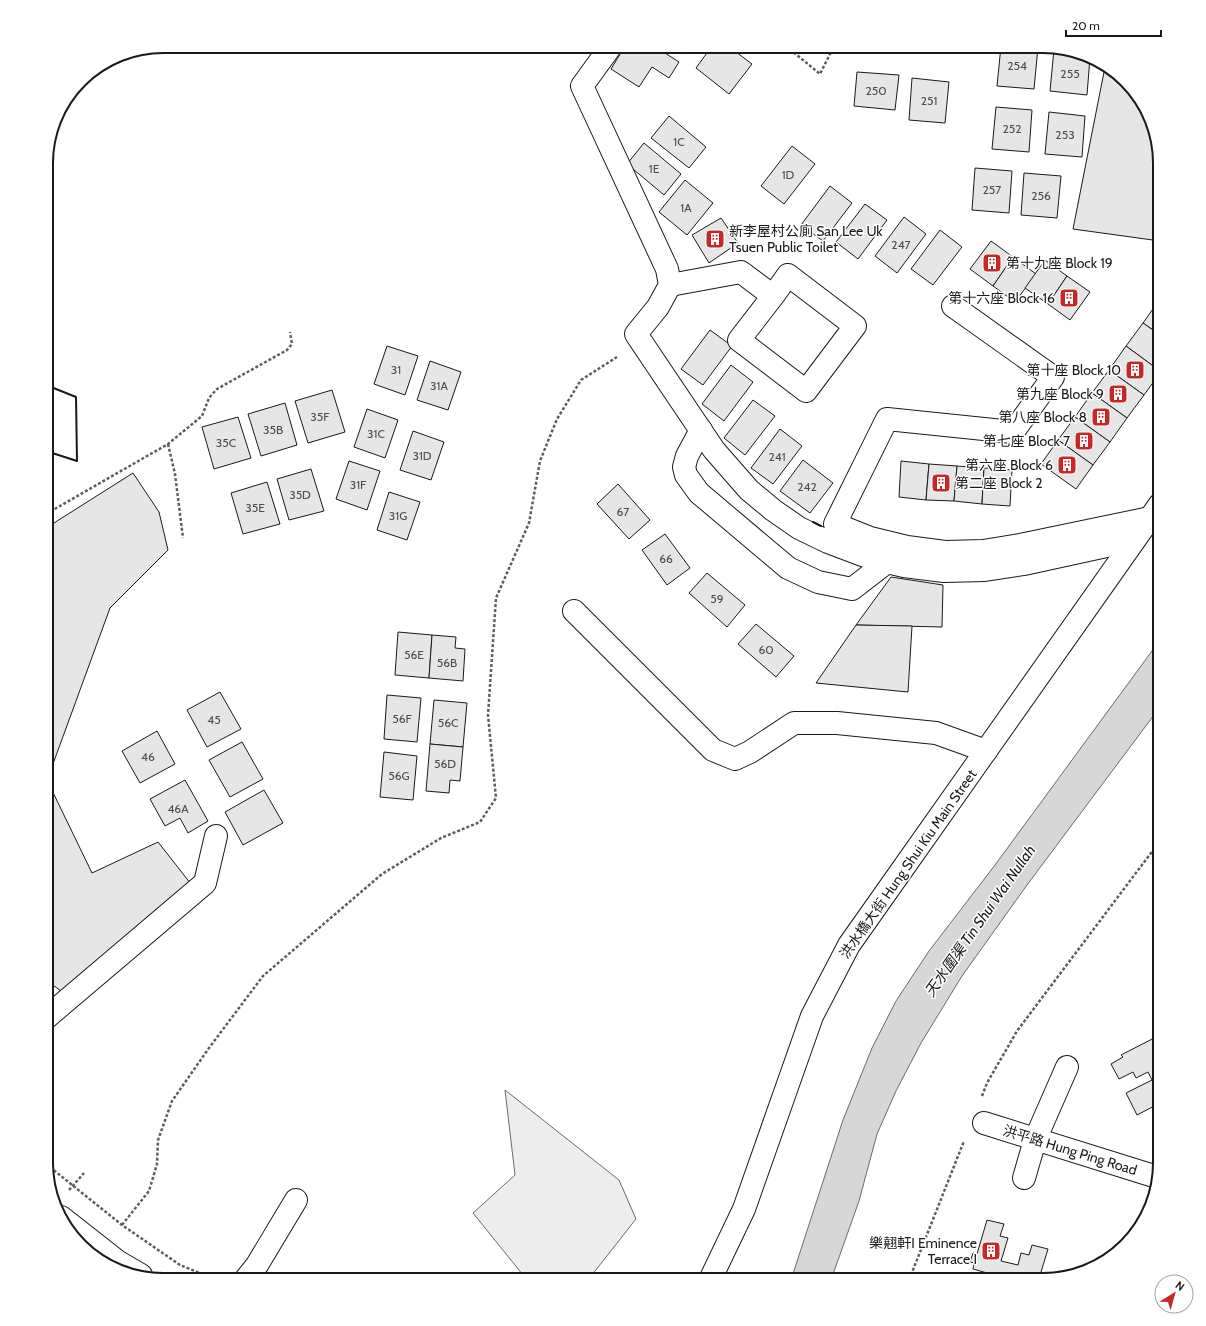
<svg xmlns="http://www.w3.org/2000/svg" width="1206" height="1326" font-family="Cabin,'Noto Sans SC',sans-serif">
	<style>
		.green { fill: #ededed; stroke: #6a6a6a }
		.water { fill: #d7d7d7; stroke: #6a6a6a }
		.building { fill: #e6e6e6; stroke: #1a1a1a }
		.lines { fill: none; stroke-linecap: round; stroke-linejoin: round }
		.minor-casing { stroke: #1a1a1a; stroke-width: 24 }
		.path { stroke: #5f5f5f; stroke-width: 2.5; stroke-dasharray: 3 2; stroke-linecap: butt }
		.minor { stroke: #fff; stroke-width: 22 }
		.wall { stroke: #1a1a1a; stroke-width: 2 }
		.labels { text-anchor: middle; stroke-width: 3; stroke-linejoin: round; paint-order: stroke }
		.number-label { font-size: 12px; fill: #4d4d4d }
		.poi-label { font-size: 14px; fill: #1a1a1a; stroke: #fff; text-anchor: end }
		.street-label { font-size: 14px; fill: #1a1a1a; stroke: #fff }
		.water-label { font-size: 15px; font-style: italic; fill: #1a1a1a; stroke: #fff }
		.rim { fill: none; stroke: #1a1a1a; stroke-width: 2 }
	</style>
	<rect width="100%" height="100%" fill="#fff"/>
	<path class="green" d="M505 1090 619 1180 636 1219 588 1280H527L473 1213 515 1175Z"/>
	<path class="water" d="M1160 640V707L1027 885 962 976 921 1043 896 1091 877 1134 859 1201 831 1280H791L843 1120 872 1048 896 1001 929 951 995 865Z"/>
	<g class="building">
		<path d="M625 46H654L679 62 669 78 652 67 639 87 611 69Z"/>
		<path d="M674 46H689L683 54Z"/>
		<path d="M712 46H728L752 64 729 94 696 68Z"/>
		<path d="M1001 46 1038 47 1034 89 997 86Z"/>
		<path d="M1054 49 1067 51 1090 57 1087 95 1050 91Z"/>
		<path d="M1105 67 1136 92 1154 125 1160 163V241L1073 229Z"/>
		<path d="M857 72 899 75 895 110 854 106Z"/>
		<path d="M912 78 949 82 945 123 909 120Z"/>
		<path d="M996 107 1032 110 1029 152 992 149Z"/>
		<path d="M1049 112 1085 116 1082 157 1045 154Z"/>
		<path d="M669 116 706 147 689 168 651 138Z"/>
		<path d="M644 143 681 174 664 195 627 164Z"/>
		<path d="M792 146 815 164 784 204 761 186Z"/>
		<path d="M975 168 1012 171 1009 213 972 210Z"/>
		<path d="M1024 173 1061 176 1057 218 1021 215Z"/>
		<path d="M685 180 713 203 687 235 659 212Z"/>
		<path d="M830 186 852 203 823 241 801 225Z"/>
		<path d="M865 204 887 220 858 259 836 242Z"/>
		<path d="M904 217 926 234 897 273 875 256Z"/>
		<path d="M721 218 738 243 709 263 692 235Z"/>
		<path d="M940 230 962 247 933 285 911 269Z"/>
		<path d="M991 241 1013 257 993 286 970 269Z"/>
		<path d="M1013 257 1036 274 1015 302 993 286Z"/>
		<path d="M1045 260 1067 276 1048 304 1025 288Z"/>
		<path d="M1067 276 1090 292 1070 320 1048 304Z"/>
		<path d="M1160 299V335L1143 323Z"/>
		<path d="M1143 323 1160 335V371L1126 346Z"/>
		<path d="M710 330 732 346 703 385 681 369Z"/>
		<path d="M387 346 418 356 405 395 374 384Z"/>
		<path d="M1126 346 1160 371V373L1144 395 1109 370Z"/>
		<path d="M430 361 461 372 448 410 417 400Z"/>
		<path d="M731 365 753 382 724 421 702 404Z"/>
		<path d="M1109 370 1144 395 1127 418 1092 393Z"/>
		<path d="M332 390 345 432 308 443 295 401Z"/>
		<path d="M1092 393 1127 418 1110 442 1075 417Z"/>
		<path d="M753 400 775 416 745 455 724 438Z"/>
		<path d="M285 403 297 445 261 456 248 414Z"/>
		<path d="M367 409 398 420 385 458 354 447Z"/>
		<path d="M238 417 251 458 214 469 202 427Z"/>
		<path d="M1075 417 1110 442 1093 465 1058 440Z"/>
		<path d="M780 429 802 446 773 484 751 468Z"/>
		<path d="M413 431 444 442 431 480 400 470Z"/>
		<path d="M1058 440 1093 465 1076 489 1041 464Z"/>
		<path d="M803 460 833 483 810 513 780 491Z"/>
		<path d="M349 461 380 471 367 510 336 499Z"/>
		<path d="M901 461 929 464 926 500 899 497Z"/>
		<path d="M929 464 957 466 954 501 926 500Z"/>
		<path d="M957 466 984 468 982 504 954 501Z"/>
		<path d="M984 468 1012 470 1010 506 982 504Z"/>
		<path d="M311 469 324 511 289 520 277 479Z"/>
		<path d="M133 473 159 512 168 550 110 608 46 783V528Z"/>
		<path d="M267 482 280 524 243 534 231 493Z"/>
		<path d="M618 484 650 520 629 539 597 504Z"/>
		<path d="M389 492 420 502 407 540 377 530Z"/>
		<path d="M665 534 690 568 667 585 642 550Z"/>
		<path d="M707 573 745 605 727 627 689 593Z"/>
		<path d="M891 577 943 585 942 627 856 625Z"/>
		<path d="M756 624 794 656 776 677 738 644Z"/>
		<path d="M856 625 912 626 908 692 816 683Z"/>
		<path d="M398 632 432 635 429 678 395 675Z"/>
		<path d="M432 635 456 637 455 648 465 649 463 681 429 678Z"/>
		<path d="M220 692 241 729 207 747 187 710Z"/>
		<path d="M387 695 421 698 417 742 384 739Z"/>
		<path d="M434 700 467 703 463 747 430 744Z"/>
		<path d="M157 731 175 764 140 783 122 751Z"/>
		<path d="M242 742 263 779 230 797 209 760Z"/>
		<path d="M430 744 463 747 460 781 450 780 449 793 426 791Z"/>
		<path d="M384 752 417 756 413 800 380 797Z"/>
		<path d="M47 780 92 873 158 842 191 884 61 991 46 980V783Z"/>
		<path d="M185 780 208 821 188 833 180 818 165 826 150 799Z"/>
		<path d="M264 790 283 823 243 845 225 812Z"/>
		<path d="M1160 1035V1103L1137 1115 1126 1093 1152 1080 1148 1072 1136 1078 1133 1072 1119 1079 1111 1064 1123 1057 1121 1055Z"/>
		<path d="M987 1220 1004 1224 1000 1236 1008 1238 1001 1261 1018 1265 1021 1253 1029 1255 1032 1245 1048 1249 1041 1272 1046 1274 1044 1280H985L987 1273 973 1269 974 1263 970 1262 973 1253 977 1254Z"/>
	</g>
	<g class="lines">
		<defs>
			<g id="minor">
				<path d="M611 46 582 86 667 269 670 285 658 307 636 334 714 450 749 490 773 510 799 528 828 542 865 556 887 562 904 566 944 571 985 570 1024 564 1134 540"/>
				<path d="M670 285 741 272 773 296 739 340 806 391 855 326 788 275 773 296"/>
				<path d="M953 306 1053 377 1013 432 887 419 835 524 870 538 907 547 945 552 983 551 1020 545 1150 518"/>
				<path d="M701 430 687 456 684 467 686 475 699 493 788 568 818 582 852 589 887 562"/>
				<path d="M574 611 713 750 735 759 750 752 794 723H837L936 733 986 751"/>
				<path d="M46 1018 205 883 216 836"/>
				<path d="M984 1123 1157 1177"/>
				<path d="M1024 1178 1035 1140 1067 1067"/>
				<path d="M61 1217 117 1261 141 1275"/>
				<path d="M245 1280 257 1265 296 1200"/>
				<path d="M710 1280 744 1209 812 1016 849 945 1160 504"/>
			</g>
		</defs>
		<use href="#minor" class="minor-casing"/>
		<g class="path">
			<path d="M786 46 820 74 834 46"/>
			<path d="M168 444 175 474 183 538"/>
			<path d="M46 514 168 444 202 416 209 398 217 389 287 350 292 344 290 332"/>
			<path d="M982 1096 987 1083 1017 1031 1160 841"/>
			<path d="M46 1164 122 1225 180 1265 217 1280"/>
			<path d="M69 1190 84 1173"/>
			<path d="M122 1225 149 1191 157 1164 158 1140 172 1101 209 1048 263 976 382 874 441 838 480 822 496 798 488 715 496 598 529 523 540 461 557 419 581 380 617 357"/>
			<path d="M909 1280 964 1141"/>
		</g>
		<use href="#minor" class="minor"/>
		<g class="wall">
			<path d="M46 451 77 461 76 397 46 385"/>
			<path d="M813 522 821 526"/>
		</g>
	</g>
	<defs>
		<symbol id="building-square" viewBox="-11 -11 22 22"><rect x="-9" y="-9" width="18" height="18" rx="4" fill="#c62828" stroke="#fff"/><path d="M-4-6H4V6H1V3H-1V6H-4ZM-2.5-4.3h1.7v1.8h-1.7ZM.8-4.3h1.7v1.8H.8ZM-2.5-1h1.7V.8h-1.7ZM.8-1h1.7V.8H.8Z" fill="#fff"/></symbol>
	</defs>
	<g fill-rule="evenodd">
		<use href="#building-square" x="704" y="228" width="22" height="22"/>
		<use href="#building-square" x="981" y="252" width="22" height="22"/>
		<use href="#building-square" x="1058" y="287" width="22" height="22"/>
		<use href="#building-square" x="1124" y="359" width="22" height="22"/>
		<use href="#building-square" x="1107" y="383" width="22" height="22"/>
		<use href="#building-square" x="1090" y="406" width="22" height="22"/>
		<use href="#building-square" x="1073" y="430" width="22" height="22"/>
		<use href="#building-square" x="1056" y="454" width="22" height="22"/>
		<use href="#building-square" x="930" y="472" width="22" height="22"/>
		<use href="#building-square" x="980" y="1240" width="22" height="22"/>
	</g>
	<g class="labels">
		<g class="number-label">
			<text x="1017" y="70">254</text>
			<text x="1070" y="78">255</text>
			<text x="876" y="95">250</text>
			<text x="929" y="105">251</text>
			<text x="1012" y="133">252</text>
			<text x="1065" y="139">253</text>
			<text x="679" y="146">1C</text>
			<text x="654" y="173">1E</text>
			<text x="788" y="179">1D</text>
			<text x="992" y="194">257</text>
			<text x="1041" y="200">256</text>
			<text x="686" y="212">1A</text>
			<text x="901" y="249">247</text>
			<text x="396" y="374">31</text>
			<text x="439" y="390">31A</text>
			<text x="320" y="421">35F</text>
			<text x="273" y="434">35B</text>
			<text x="376" y="438">31C</text>
			<text x="226" y="447">35C</text>
			<text x="422" y="460">31D</text>
			<text x="777" y="461">241</text>
			<text x="358" y="489">31F</text>
			<text x="807" y="491">242</text>
			<text x="300" y="499">35D</text>
			<text x="255" y="512">35E</text>
			<text x="623" y="516">67</text>
			<text x="398" y="520">31G</text>
			<text x="666" y="563">66</text>
			<text x="717" y="603">59</text>
			<text x="766" y="654">60</text>
			<text x="414" y="659">56E</text>
			<text x="447" y="667">56B</text>
			<text x="402" y="723">56F</text>
			<text x="214" y="724">45</text>
			<text x="448" y="727">56C</text>
			<text x="148" y="761">46</text>
			<text x="445" y="768">56D</text>
			<text x="399" y="780">56G</text>
			<text x="178" y="813">46A</text>
		</g>
		<g class="poi-label">
			<text x="729" y="236" text-anchor="start">新李屋村公廁 San Lee Uk<tspan x="729" dy="16">Tsuen Public Toilet</tspan></text>
			<text x="1006" y="268" text-anchor="start">第十九座 Block 19</text>
			<text x="1055" y="303">第十六座 Block 16</text>
			<text x="1121" y="375">第十座 Block 10</text>
			<text x="1104" y="399">第九座 Block 9</text>
			<text x="1087" y="422">第八座 Block 8</text>
			<text x="1070" y="446">第七座 Block 7</text>
			<text x="1053" y="470">第六座 Block 6</text>
			<text x="955" y="488" text-anchor="start">第二座 Block 2</text>
			<text x="977" y="1248">樂翹軒I Eminence<tspan x="977" dy="16">Terrace I</tspan></text>
		</g>
		<g class="street-label">
			<text transform="translate(908 864) rotate(-55)" y="5">洪水橋大街 Hung Shui Kiu Main Street</text>
			<text transform="translate(1070 1150) rotate(17)" y="5">洪平路 Hung Ping Road</text>
		</g>
		<g class="water-label">
			<text transform="translate(980 921) rotate(-55)" y="5">天水圍渠 Tin Shui Wai Nullah</text>
		</g>
	</g>
	<path d="M0 0H1206V1326H0ZM163 53H1043A110 110 0 0 1 1153 163V1163A110 110 0 0 1 1043 1273H163A110 110 0 0 1 53 1163V163A110 110 0 0 1 163 53Z" fill="#fff" fill-rule="evenodd"/>
	<path class="rim" d="M163 53H1043A110 110 0 0 1 1153 163V1163A110 110 0 0 1 1043 1273H163A110 110 0 0 1 53 1163V163A110 110 0 0 1 163 53Z"/>
	<g transform="translate(1174 1294) rotate(37)"><circle r="19" fill="#ffffff" stroke="#a3a3a3"/>
	<path d="M0-3L7 15L0 10L-7 15Z" fill="#c62828"/>
	<text y="-6" font-size="11" font-weight="bold" text-anchor="middle" fill="#1a1a1a">N</text>
	</g>
	<path d="M1066 30v6h95v-6" fill="none" stroke="#1a1a1a" stroke-width="2"/>
	<text x="1072" y="30" font-size="12" fill="#1a1a1a" stroke="#ffffff" stroke-width="3" paint-order="stroke">20 m</text>
</svg>
